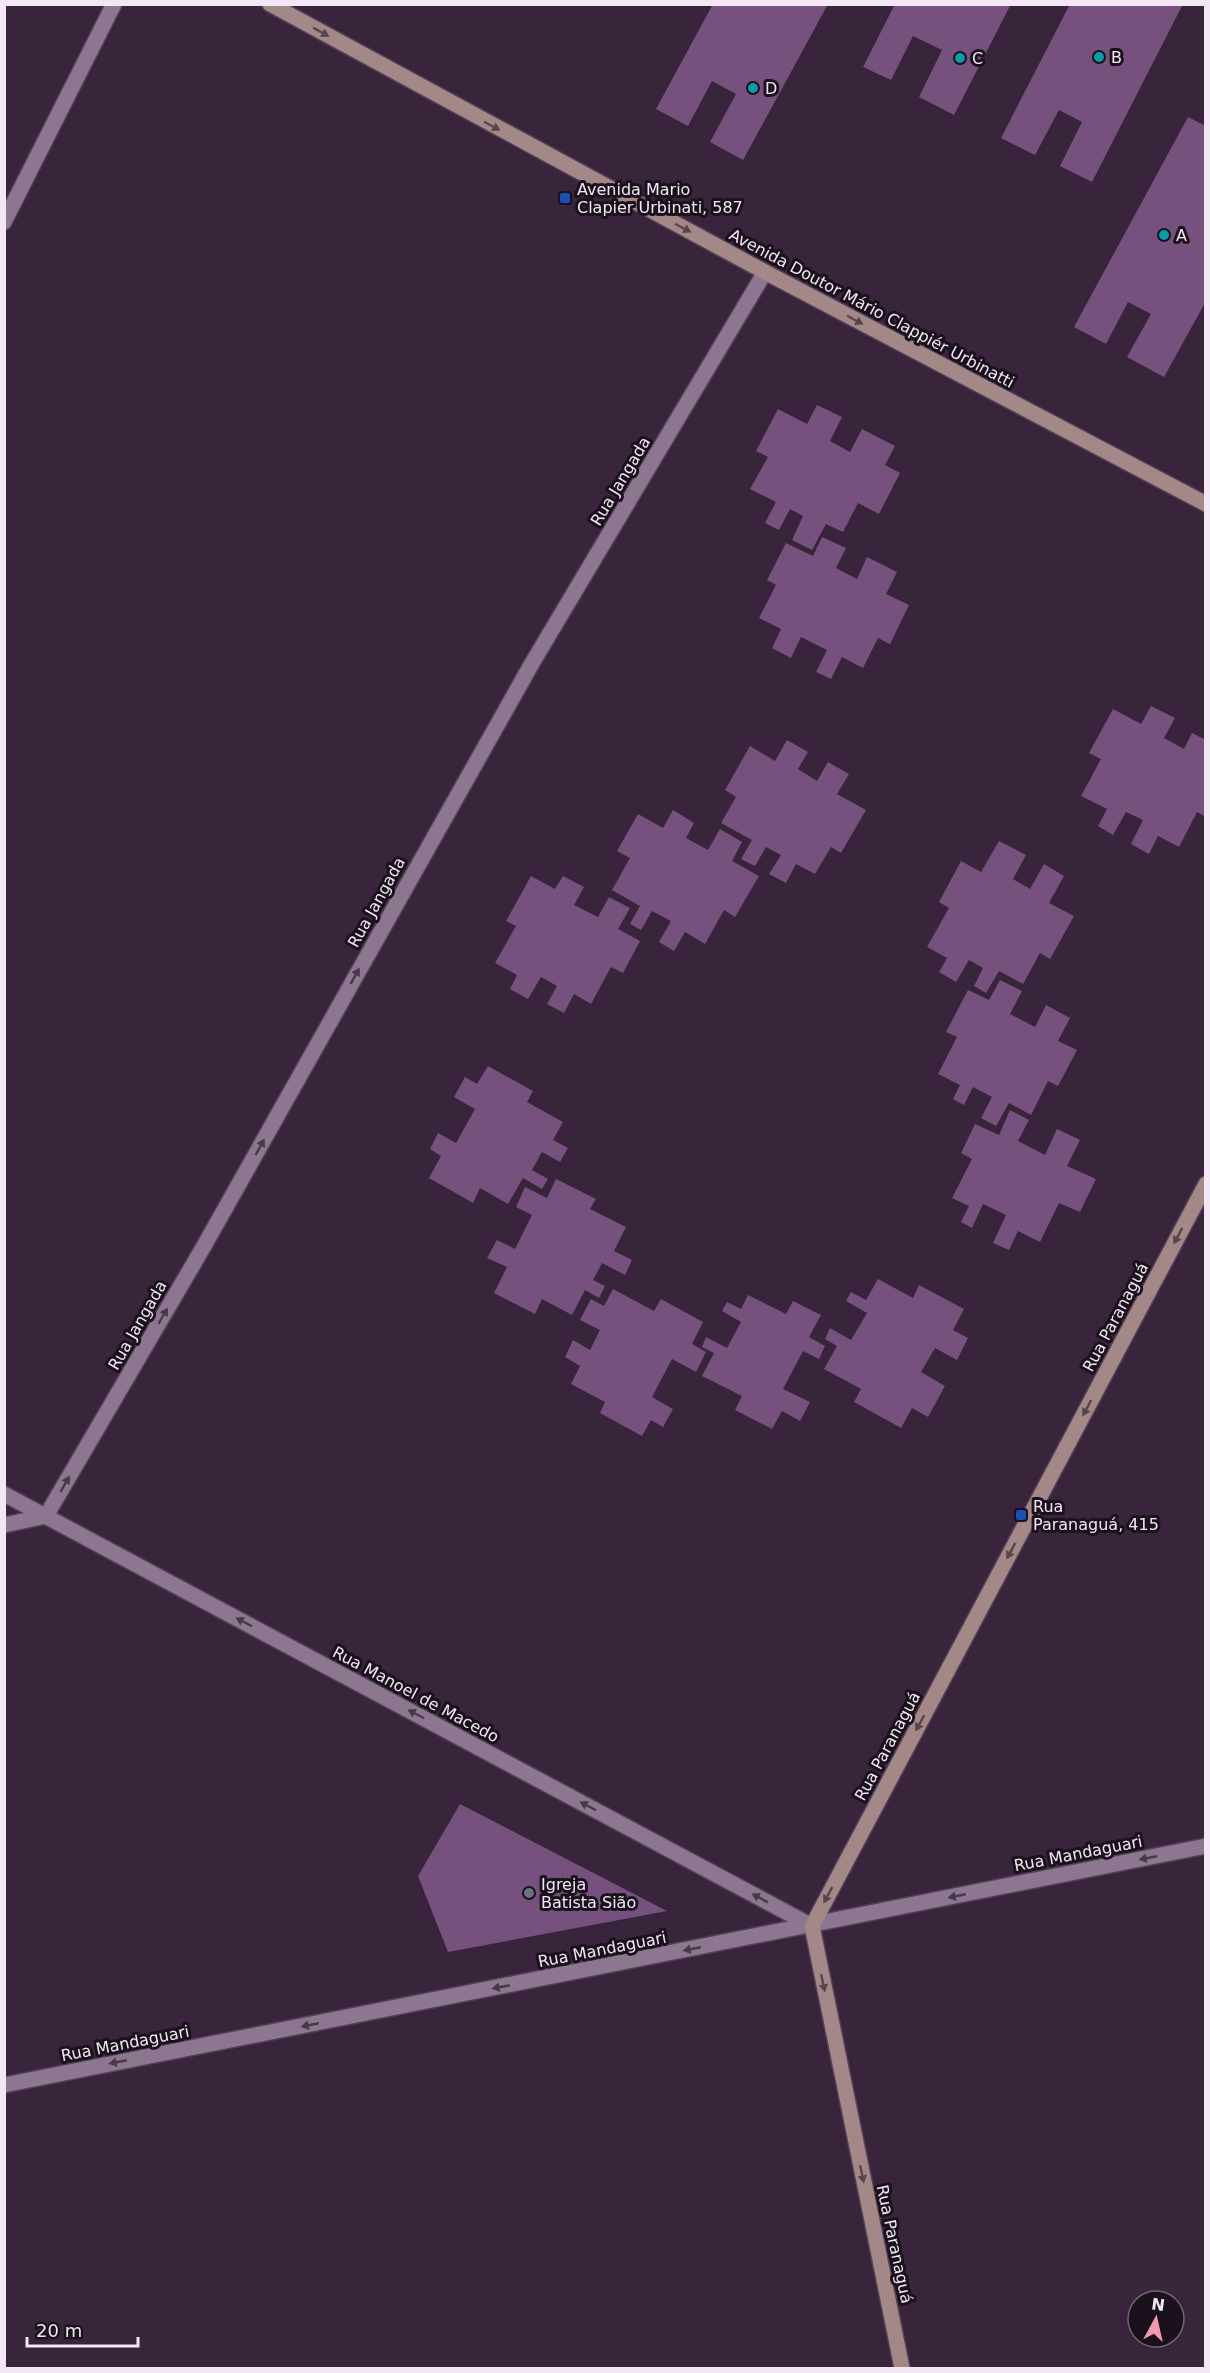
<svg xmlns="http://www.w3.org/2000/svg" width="1210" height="2373" font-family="'DejaVu Sans',sans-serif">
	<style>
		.building { fill: #76517d }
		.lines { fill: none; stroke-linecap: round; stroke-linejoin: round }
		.service-casing { stroke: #524155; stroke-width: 18 }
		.minor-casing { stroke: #524155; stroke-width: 18 }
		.secondary-casing { stroke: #524155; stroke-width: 18 }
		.service { stroke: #8c7690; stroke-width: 15 }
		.minor { stroke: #8c7690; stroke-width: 15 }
		.secondary { stroke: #a48787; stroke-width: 15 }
		.oneway { fill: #58464c }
		.oneway2 { fill: #48394a }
		.culture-dot { fill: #0f9aa8; stroke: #1a111c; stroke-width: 2 }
		.transit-dot { fill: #1a4fb4; stroke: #1a111c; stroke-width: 2 }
		.worship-dot { fill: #6b7280; stroke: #1a111c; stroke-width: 2 }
		.labels { text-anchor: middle; stroke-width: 6; stroke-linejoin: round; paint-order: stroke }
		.poi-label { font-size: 16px; fill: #f3e7f5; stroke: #1a111c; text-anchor: start }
		.street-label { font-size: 16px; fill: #f3e7f5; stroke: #1a111c }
	</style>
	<rect width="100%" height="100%" fill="#38243b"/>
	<g class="building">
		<path d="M713 4H828L743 160 710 142 736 94 712 81 688 126 656 109Z"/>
		<path d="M895 4H1011L954 115 919 97 942 50 913 36 891 80 863 67Z"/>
		<path d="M1070 4H1183L1092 182 1060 166 1082 122 1059 110 1035 155 1001 138Z"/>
		<path d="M1188 117 1206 126 1204 169 1206 170V301L1164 377 1127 357 1151 314 1128 302 1106 344 1074 327Z"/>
		<path d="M817 405 842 417 830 441 850 452 862 429 895 446 885 465 900 473 879 514 858 503 843 532 826 524 812 550 792 540 803 516 790 509 779 530 765 523 776 502 750 489 768 457 756 451 778 409 807 424Z"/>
		<path d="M822 537 846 548 836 568 857 579 867 557 897 572 886 594 909 605 890 644 878 638 863 668 842 657 831 679 816 672 827 650 801 637 791 658 772 648 781 629 759 618 776 585 767 580 786 543 813 556Z"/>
		<path d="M1151 706 1175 718 1164 738 1184 749 1192 733 1206 740V817L1197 812 1179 847 1158 836 1149 854 1131 844 1143 820 1126 812 1113 835 1098 826 1107 809 1081 796 1101 759 1089 753 1113 709 1141 724Z"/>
		<path d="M787 740 808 752 798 769 817 781 828 762 849 774 837 794 866 810 841 853 831 847 815 874 796 864 786 883 769 874 781 855 766 847 755 866 741 859 752 840 721 823 736 797 725 790 750 746 775 761Z"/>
		<path d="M673 810 694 823 686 838 708 850 720 829 742 842 732 861 759 876 735 917 724 910 705 944 685 932 674 951 659 942 671 921 652 911 641 930 630 924 640 906 612 890 630 858 617 851 638 814 663 828Z"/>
		<path d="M999 841 1026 855 1013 879 1030 889 1044 864 1064 876 1049 903 1074 916 1050 959 1040 953 1023 984 999 971 986 993 974 986 983 968 969 960 956 982 939 972 947 958 927 947 949 908 939 902 961 861 981 872Z"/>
		<path d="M531 876 555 889 563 876 584 887 574 905 598 917 609 897 630 908 618 929 640 941 623 973 611 967 591 1004 574 994 564 1013 547 1004 557 986 541 977 528 999 510 989 517 975 495 963 516 926 506 921Z"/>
		<path d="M1000 980 1022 991 1010 1014 1035 1027 1046 1005 1070 1018 1058 1041 1077 1050 1058 1086 1048 1081 1031 1115 1009 1103 996 1126 981 1118 992 1097 973 1087 964 1105 953 1099 960 1085 938 1074 957 1037 946 1032 968 990 989 1000Z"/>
		<path d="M488 1066 533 1091 527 1102 563 1122 553 1140 568 1148 560 1162 542 1152 532 1170 548 1179 542 1189 523 1178 508 1204 480 1188 473 1203 429 1178 441 1156 430 1149 438 1133 456 1143 475 1109 454 1097 465 1077 477 1084Z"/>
		<path d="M1010 1110 1029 1120 1018 1141 1045 1155 1057 1129 1080 1140 1067 1166 1096 1179 1080 1212 1059 1203 1040 1242 1018 1231 1009 1250 993 1243 1006 1215 983 1204 972 1228 961 1222 969 1206 952 1198 972 1159 961 1153 975 1124 999 1135Z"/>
		<path d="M556 1179 596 1199 590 1209 626 1227 614 1251 632 1260 625 1275 602 1263 593 1280 605 1286 599 1298 585 1290 572 1315 542 1299 535 1314 494 1293 507 1267 487 1258 497 1240 515 1249 532 1215 516 1207 525 1187 547 1198Z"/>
		<path d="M878 1279 913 1298 919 1285 964 1309 953 1330 968 1338 957 1360 935 1348 921 1372 945 1386 928 1417 912 1408 901 1428 854 1402 861 1389 824 1369 837 1346 825 1339 830 1328 851 1340 867 1313 846 1301 851 1292 866 1300Z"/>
		<path d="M613 1289 654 1311 661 1299 703 1322 692 1344 706 1352 696 1372 672 1359 652 1397 673 1409 663 1427 651 1420 642 1436 600 1413 605 1402 571 1384 580 1366 565 1357 573 1340 590 1350 600 1330 580 1320 591 1299 604 1306Z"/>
		<path d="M748 1295 786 1314 793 1301 821 1315 809 1337 825 1346 819 1359 803 1351 783 1389 810 1402 800 1421 782 1411 772 1429 735 1410 742 1396 702 1376 714 1353 702 1347 706 1337 727 1348 741 1322 722 1311 727 1302 741 1309Z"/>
		<path d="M460 1804 667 1911 448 1952 418 1876Z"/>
	</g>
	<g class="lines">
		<defs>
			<path id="service" d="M4 222 114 4"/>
			<g id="minor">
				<path d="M4 1494 812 1926"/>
				<path d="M4 1525 46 1516 204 1246 531 665 765 272"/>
				<path d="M4 2085 1206 1846"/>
			</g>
			<g id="secondary">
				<path d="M270 4 765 272 1206 504"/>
				<path d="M902 2368 812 1926 1206 1184"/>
			</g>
		</defs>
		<use href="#service" class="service-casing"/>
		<use href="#minor" class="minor-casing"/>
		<use href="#secondary" class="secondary-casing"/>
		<use href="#service" class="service"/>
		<use href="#minor" class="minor"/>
		<use href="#secondary" class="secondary"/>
	</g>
	<defs><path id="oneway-solid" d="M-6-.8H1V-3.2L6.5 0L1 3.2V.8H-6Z" transform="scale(1.5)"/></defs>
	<g class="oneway">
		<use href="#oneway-solid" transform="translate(321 32) rotate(29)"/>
		<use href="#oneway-solid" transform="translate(492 126) rotate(28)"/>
		<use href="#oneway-solid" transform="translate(683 228) rotate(28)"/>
		<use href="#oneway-solid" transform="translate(855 320) rotate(28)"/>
		<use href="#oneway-solid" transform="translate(1178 1236) rotate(118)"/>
		<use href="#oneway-solid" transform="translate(1087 1408) rotate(118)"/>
		<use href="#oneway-solid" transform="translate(1011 1551) rotate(118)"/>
		<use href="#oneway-solid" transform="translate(920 1723) rotate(118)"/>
		<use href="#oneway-solid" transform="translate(828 1895) rotate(118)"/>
		<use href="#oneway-solid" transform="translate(823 1983) rotate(78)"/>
		<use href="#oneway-solid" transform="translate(862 2174) rotate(78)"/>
	</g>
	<g class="oneway2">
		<use href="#oneway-solid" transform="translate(355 976) rotate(-61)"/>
		<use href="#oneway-solid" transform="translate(260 1147) rotate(-61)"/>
		<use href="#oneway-solid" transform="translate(163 1316) rotate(-60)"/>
		<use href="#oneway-solid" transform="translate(65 1484) rotate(-60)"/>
		<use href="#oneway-solid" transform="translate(244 1622) rotate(-152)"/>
		<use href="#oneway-solid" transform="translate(416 1714) rotate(-152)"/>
		<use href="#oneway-solid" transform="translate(588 1806) rotate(-152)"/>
		<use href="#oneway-solid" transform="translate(1148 1858) rotate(169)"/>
		<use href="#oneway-solid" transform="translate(957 1896) rotate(169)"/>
		<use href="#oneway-solid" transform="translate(760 1898) rotate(-152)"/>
		<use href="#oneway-solid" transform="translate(692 1949) rotate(169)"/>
		<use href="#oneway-solid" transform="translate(501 1987) rotate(169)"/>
		<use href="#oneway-solid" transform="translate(310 2025) rotate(169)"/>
		<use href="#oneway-solid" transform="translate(118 2062) rotate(169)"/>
	</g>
	<g class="culture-dot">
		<circle cx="1099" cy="57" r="6"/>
		<circle cx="960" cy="58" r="6"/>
		<circle cx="753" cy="88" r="6"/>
		<circle cx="1164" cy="235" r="6"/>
	</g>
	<g class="transit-dot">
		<rect x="559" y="192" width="12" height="12" rx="3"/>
		<rect x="1015" y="1509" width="12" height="12" rx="3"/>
	</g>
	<circle class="worship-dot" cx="529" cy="1893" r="6"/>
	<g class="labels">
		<g class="poi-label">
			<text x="1111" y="63">B</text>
			<text x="972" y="64">C</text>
			<text x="765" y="94">D</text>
			<text x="577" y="195">Avenida Mario<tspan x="577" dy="18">Clapier Urbinati, 587</tspan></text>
			<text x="1176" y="241">A</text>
			<text x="1033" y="1512">Rua<tspan x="1033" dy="18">Paranaguá, 415</tspan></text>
			<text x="541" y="1890">Igreja<tspan x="541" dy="18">Batista Sião</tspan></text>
		</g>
		<g class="street-label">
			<text transform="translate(872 308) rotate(28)" y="6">Avenida Doutor Mário Clappiér Urbinatti</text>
			<text transform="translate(620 481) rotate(-59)" y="6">Rua Jangada</text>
			<text transform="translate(376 902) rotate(-61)" y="6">Rua Jangada</text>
			<text transform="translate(1115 1317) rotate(-62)" y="6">Rua Paranaguá</text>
			<text transform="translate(137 1325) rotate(-60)" y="6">Rua Jangada</text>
			<text transform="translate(416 1694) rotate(28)" y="6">Rua Manoel de Macedo</text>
			<text transform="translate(887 1746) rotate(-62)" y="6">Rua Paranaguá</text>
			<text transform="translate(1078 1853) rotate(-11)" y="6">Rua Mandaguari</text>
			<text transform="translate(602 1949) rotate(-11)" y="6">Rua Mandaguari</text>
			<text transform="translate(125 2043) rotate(-11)" y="6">Rua Mandaguari</text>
			<text transform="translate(895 2244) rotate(78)" y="6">Rua Paranaguá</text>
		</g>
	</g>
	<rect width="1210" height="2373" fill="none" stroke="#f3e7f5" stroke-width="12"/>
	<g transform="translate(1156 2319) rotate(8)"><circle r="28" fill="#1a111c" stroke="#716773" stroke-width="1.5"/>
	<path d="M0-4.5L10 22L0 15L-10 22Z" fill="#f29aad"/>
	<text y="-9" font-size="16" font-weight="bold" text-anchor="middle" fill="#f3e7f5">N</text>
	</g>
	<path d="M27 2337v9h111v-9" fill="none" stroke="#f3e7f5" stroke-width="3"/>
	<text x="36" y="2337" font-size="18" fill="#f3e7f5" stroke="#1a111c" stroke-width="4.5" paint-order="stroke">20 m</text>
</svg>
